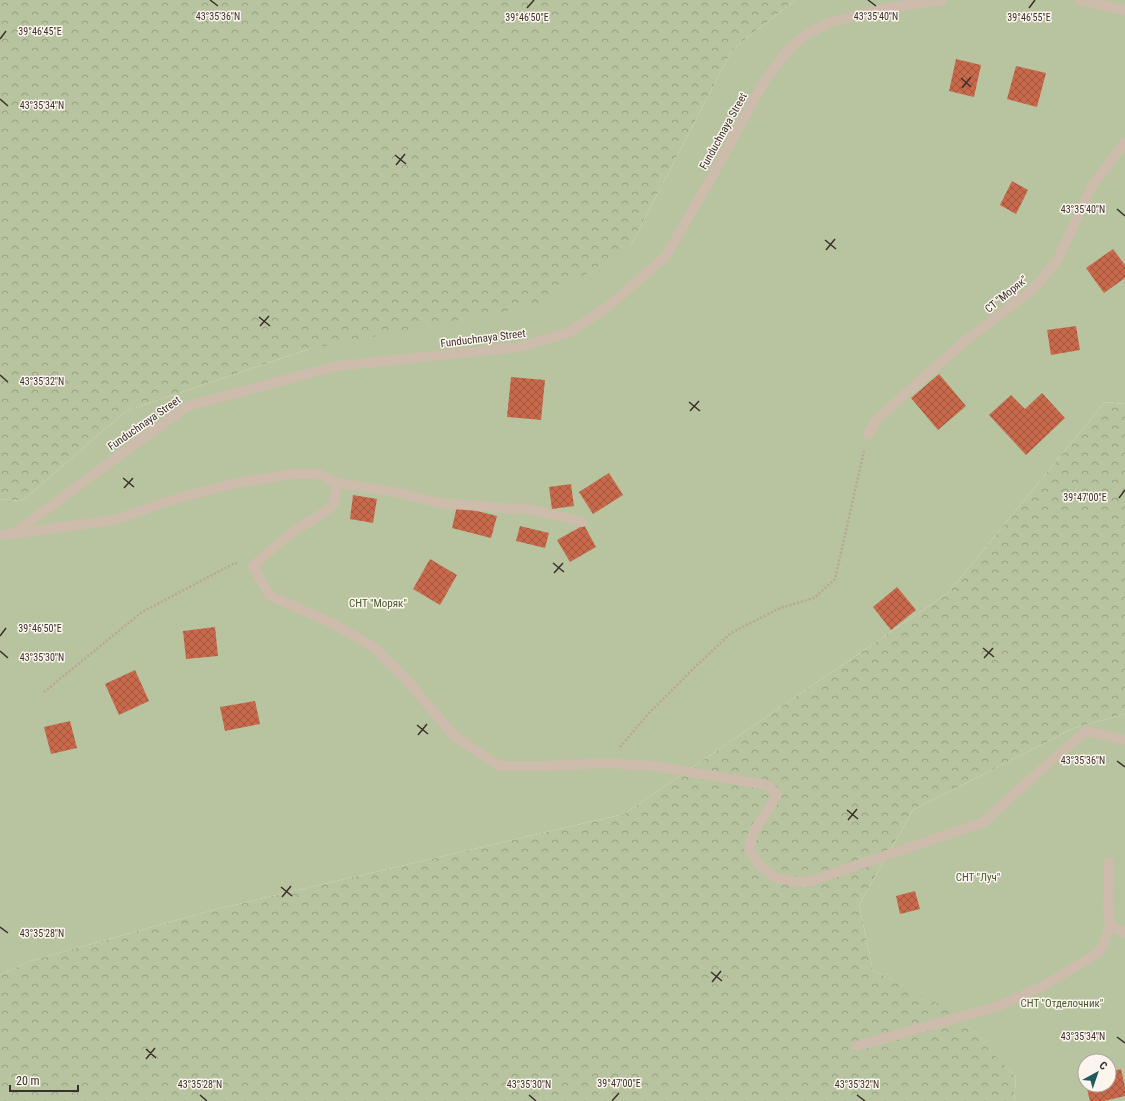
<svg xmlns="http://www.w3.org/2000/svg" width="1125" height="1101" font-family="'Roboto Condensed',sans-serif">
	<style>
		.green { fill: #b8c4a0; fill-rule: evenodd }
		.forest { fill: url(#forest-crowns) }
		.building { fill: url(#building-cross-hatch) }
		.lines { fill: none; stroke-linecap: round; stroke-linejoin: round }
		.path { stroke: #b9a596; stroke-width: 2.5; stroke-dasharray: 2 2; stroke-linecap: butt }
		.lane { stroke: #cdbbac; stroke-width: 10 }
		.street { stroke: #cdbbac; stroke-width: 10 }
		.ticks { fill: none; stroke: #3b302b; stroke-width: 1.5 }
		.labels { text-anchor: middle; stroke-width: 3; stroke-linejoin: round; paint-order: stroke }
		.street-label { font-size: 11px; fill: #3b302b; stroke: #fbf5ee }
		.park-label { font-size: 11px; fill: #4a5a2e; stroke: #fbf5ee }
		.ticks-label { font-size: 10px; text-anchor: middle; fill: #3b302b; stroke: #fbf5ee; stroke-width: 3; stroke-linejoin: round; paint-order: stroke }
	</style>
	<defs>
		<pattern id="forest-crowns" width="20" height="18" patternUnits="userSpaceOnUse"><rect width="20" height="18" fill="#b8c4a0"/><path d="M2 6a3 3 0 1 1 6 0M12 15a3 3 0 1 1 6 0" fill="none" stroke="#97a083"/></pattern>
		<pattern id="building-cross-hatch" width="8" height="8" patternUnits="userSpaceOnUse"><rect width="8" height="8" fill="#c8694b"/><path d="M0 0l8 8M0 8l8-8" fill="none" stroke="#a4573f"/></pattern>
	</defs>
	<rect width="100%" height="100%" fill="#f4ebe1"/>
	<g class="green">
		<path d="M795 0H1125V404L1105 402 948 593 624 814 217 909 30 961 0 975V499L22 501 126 411 309 349 631 245 732 50Z"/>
		<path d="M1125 714V1101H1014L1016 1077 953 1012 873 970 859 905 913 810 1074 728ZM1085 1061H1109V1085H1085Z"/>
	</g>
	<g class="forest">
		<path d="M0 0H795L732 50 631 245 538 305 309 349 126 411 22 501 0 499Z"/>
		<path d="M1105 402 1125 404V714L1074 728 913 810 859 905 873 970 953 1011 1016 1077 1014 1101H0V975L30 961 217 909 624 814 948 593Z"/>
	</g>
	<g class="building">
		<path d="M956 59 981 65 974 97 949 91Z"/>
		<path d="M1016 66 1046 73 1037 107 1007 99Z"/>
		<path d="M1012 181 1028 190 1016 214 1000 205Z"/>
		<path d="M1113 249 1125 265V278L1104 293 1086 268Z"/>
		<path d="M1076 326 1080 350 1051 355 1047 330Z"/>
		<path d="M939 374 966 406 938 430 911 398Z"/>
		<path d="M511 377 545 380 541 420 507 417Z"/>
		<path d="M1042 393 1065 418 1026 455 989 415 1011 395 1025 409Z"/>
		<path d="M609 473 623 495 593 514 579 492Z"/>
		<path d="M571 484 574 506 552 509 549 487Z"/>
		<path d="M353 495 377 499 373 523 350 519Z"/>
		<path d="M457 506 497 516 491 538 452 528Z"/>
		<path d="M584 525 596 547 570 562 557 540Z"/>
		<path d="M520 526 549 533 545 548 516 541Z"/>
		<path d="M430 559 457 575 440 605 413 589Z"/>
		<path d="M897 587 916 610 891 630 873 607Z"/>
		<path d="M215 627 218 656 186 659 183 631Z"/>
		<path d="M135 670 149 701 119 715 105 684Z"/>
		<path d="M255 701 260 724 225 731 220 707Z"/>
		<path d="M70 721 77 748 51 754 44 727Z"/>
		<path d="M915 891 920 909 900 914 896 896Z"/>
		<path d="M1121 1069 1125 1087V1096L1104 1101H1090L1086 1085H1109V1072Z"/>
	</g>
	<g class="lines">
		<g class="path">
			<path d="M44 692 142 612 235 563H237"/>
			<path d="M620 747 650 712 691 671 731 633 780 608 814 598 835 579 864 451"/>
		</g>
		<g class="lane">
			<path d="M868 435 877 419 965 341 1033 289 1057 261 1092 186 1125 142"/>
			<path d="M337 483 396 492 439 503 533 510 582 522"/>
			<path d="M13 534 113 520 178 498 237 483 292 474H319L337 483 334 504C323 515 309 521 296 530 281 541 267 553 253 566L270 596 332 623 375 648 407 680 453 735 499 766H548L605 763 654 766 767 785 777 794 771 805 754 831 749 848 759 865 776 878 805 883 984 822 1025 784 1086 731 1125 740"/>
			<path d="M1110 925 1125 933"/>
			<path d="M857 1046 996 1007 1043 986 1098 953 1104 943 1110 925 1108 905 1109 862"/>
		</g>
		<g class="street">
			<path d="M1079 0 1125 10"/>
			<path d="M0 535 13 534 139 441 188 406 337 366 520 347 570 332 610 305 666 256 714 173 765 80 789 49 804 36 830 22 887 8 942 0"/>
		</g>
	</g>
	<path class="ticks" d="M210 0 218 6M868 0 876 6M527 8 534 0M1029 8 1035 0M0 39 6 31M961 78 971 87M962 88 971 77M0 99 8 106M395 155 406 164M396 165 405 154M1117 209 1125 216M825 240 836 249M826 250 835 239M259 317 270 326M260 326 269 316M0 375 8 382M689 402 700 411M690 411 699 401M123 478 134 487M124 488 133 478M1119 498 1125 490M553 563 564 572M554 573 563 563M0 636 6 628M983 648 994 657M0 651 8 658M984 658 993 648M417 725 428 734M418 735 427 724M1117 761 1125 767M847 810 858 819M848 820 857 809M281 887 292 896M282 897 291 886M0 927 8 933M711 972 722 981M712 982 721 971M1117 1037 1125 1043M146 1049 156 1058M146 1059 155 1048M200 1095 207 1101M529 1095 536 1101M857 1095 865 1101M612 1101 619 1093"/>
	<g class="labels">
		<g class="street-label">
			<text transform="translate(723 131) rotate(-61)" y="4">Funduchnaya Street</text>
			<text transform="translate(1006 294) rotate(-39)" y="4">СТ "Моряк"</text>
			<text transform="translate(483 338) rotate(-7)" y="4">Funduchnaya Street</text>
			<text transform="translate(144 423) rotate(-35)" y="4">Funduchnaya Street</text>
		</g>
		<g class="park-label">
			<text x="378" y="607">СНТ "Моряк"</text>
			<text x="978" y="881">СНТ "Луч"</text>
			<text x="1062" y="1007">СНТ "Отделочник"</text>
		</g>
	</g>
	<g class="ticks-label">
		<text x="218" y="20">43°35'36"N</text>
		<text x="876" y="20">43°35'40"N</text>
		<text x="527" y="21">39°46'50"E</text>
		<text x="1029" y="21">39°46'55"E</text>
		<text x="40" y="35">39°46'45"E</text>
		<text x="42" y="109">43°35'34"N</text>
		<text x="1083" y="213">43°35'40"N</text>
		<text x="42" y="385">43°35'32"N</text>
		<text x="1085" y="501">39°47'00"E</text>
		<text x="40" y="632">39°46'50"E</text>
		<text x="42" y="661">43°35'30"N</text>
		<text x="1083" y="764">43°35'36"N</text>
		<text x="42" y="937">43°35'28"N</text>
		<text x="1083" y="1040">43°35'34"N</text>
		<text x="619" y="1087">39°47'00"E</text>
		<text x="200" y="1088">43°35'28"N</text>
		<text x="529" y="1088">43°35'30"N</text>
		<text x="857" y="1088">43°35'32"N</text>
	</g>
	<g transform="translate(1097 1073) rotate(40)"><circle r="19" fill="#fbf5ee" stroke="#aea6a0"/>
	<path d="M0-3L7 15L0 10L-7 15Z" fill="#1f5a5e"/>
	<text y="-6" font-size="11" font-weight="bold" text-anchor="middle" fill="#3b302b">С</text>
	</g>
	<path d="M10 1085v6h68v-6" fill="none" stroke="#3b302b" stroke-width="2"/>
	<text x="16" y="1085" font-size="12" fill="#3b302b" stroke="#fbf5ee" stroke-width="3" paint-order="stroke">20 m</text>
</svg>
